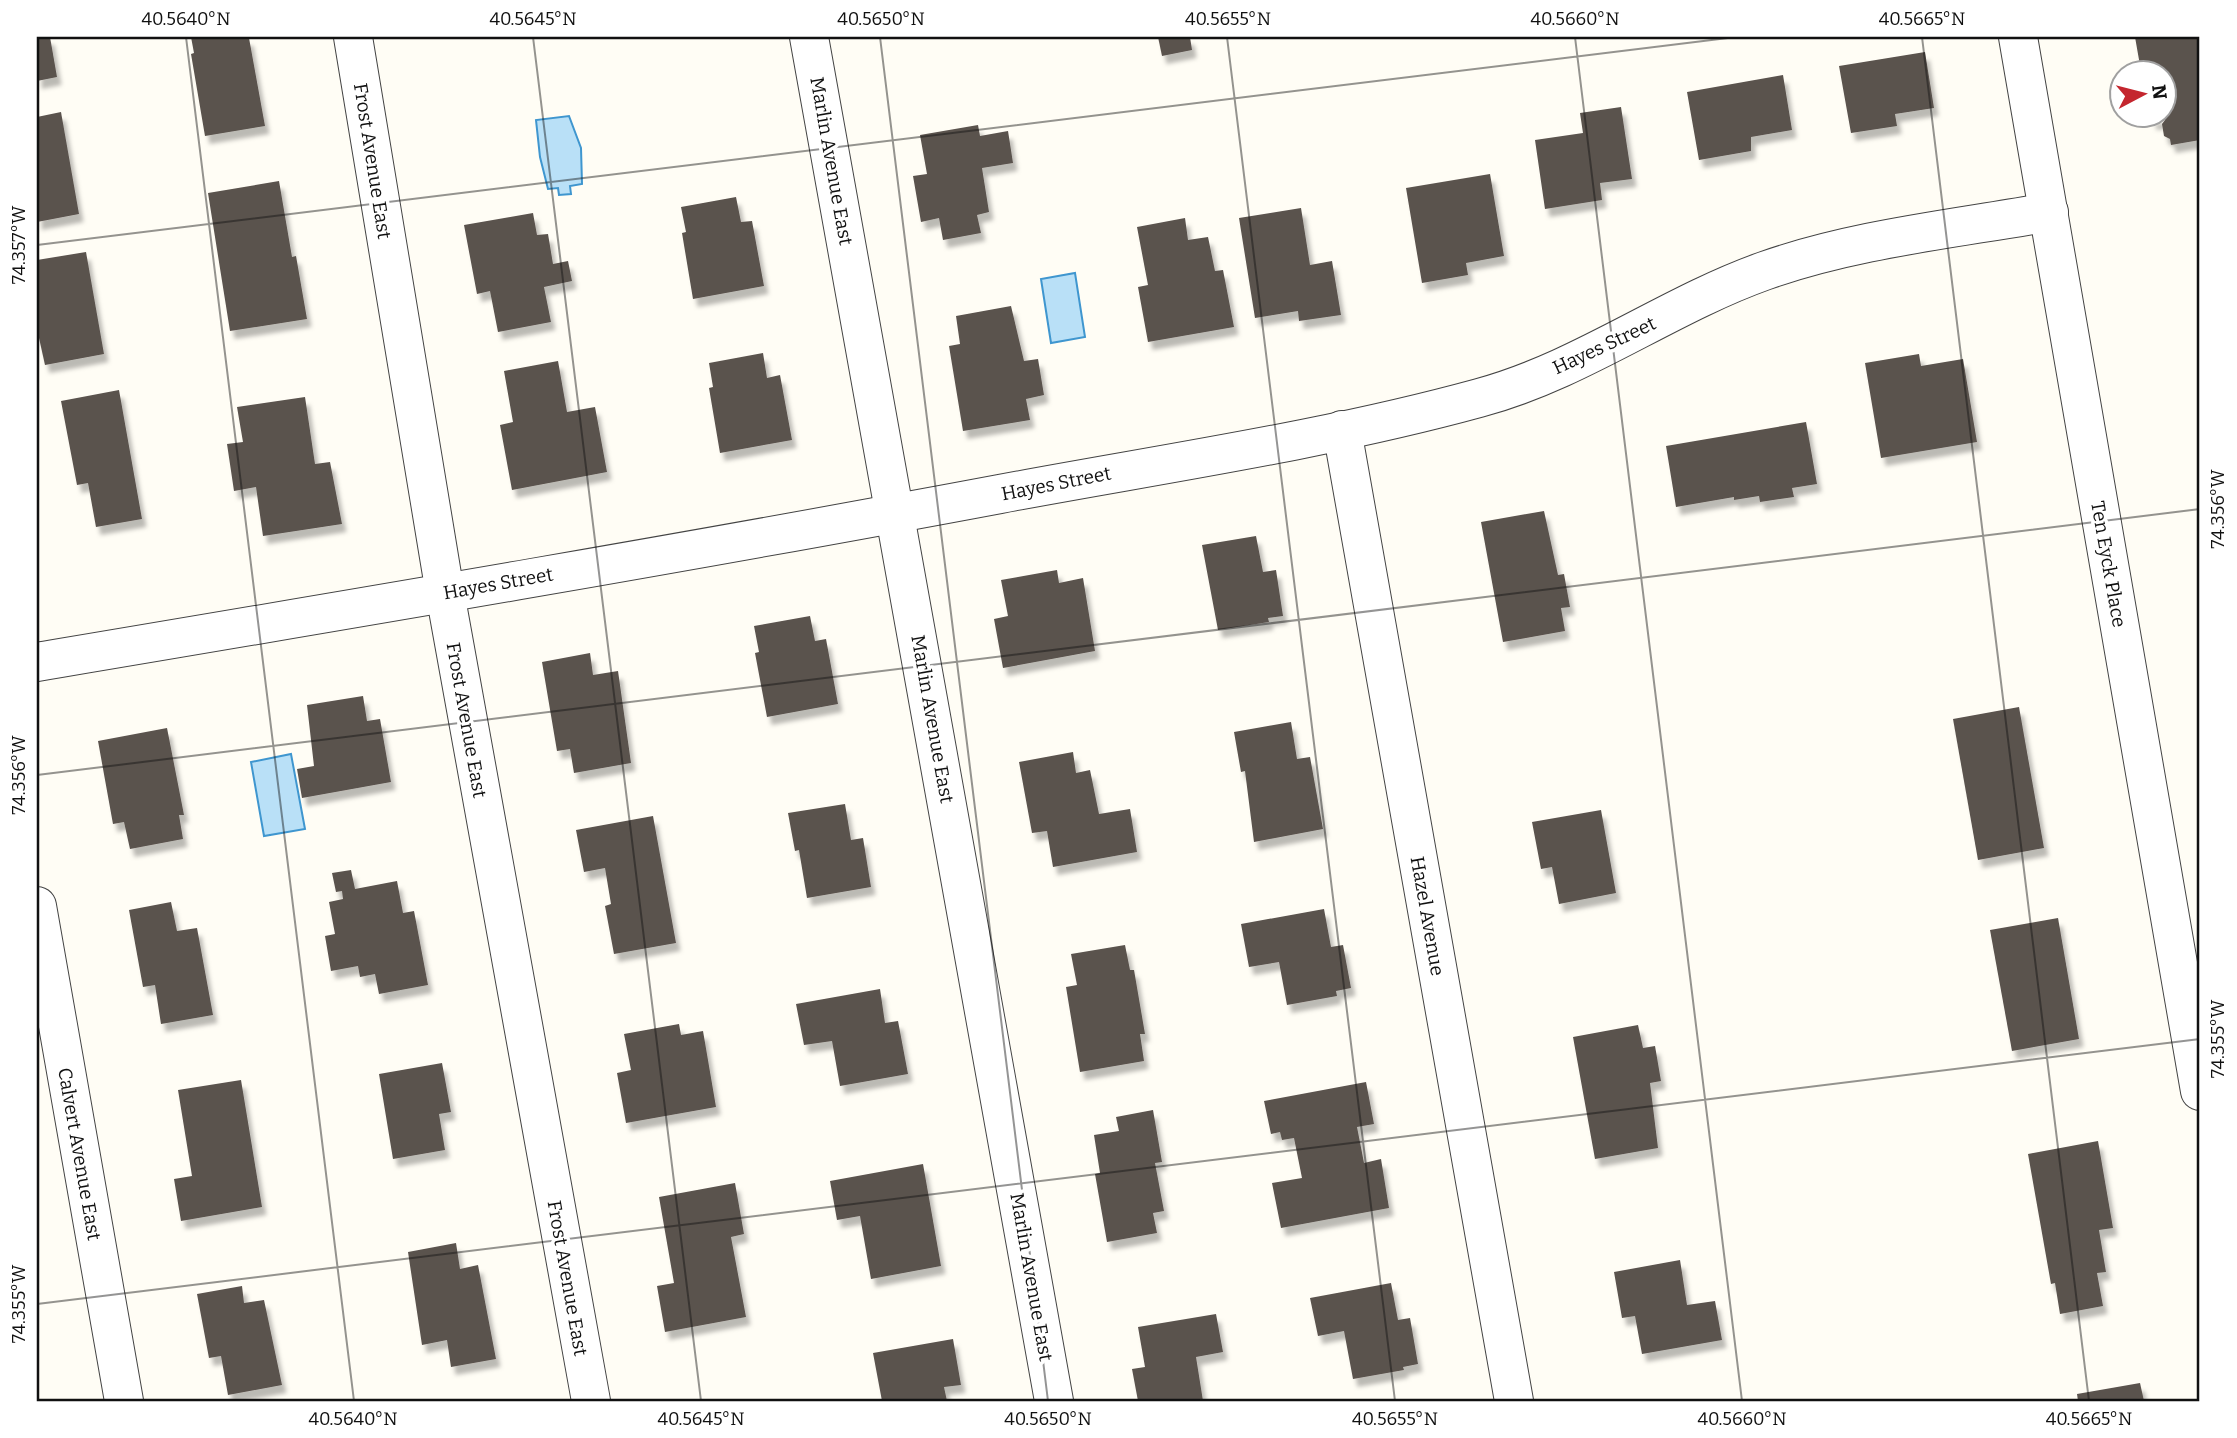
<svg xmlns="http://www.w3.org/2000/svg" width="2237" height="1438" font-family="Bitter,serif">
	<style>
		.water { fill: #b9e0f7; stroke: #3f96cf; stroke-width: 2 }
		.building { fill: #5a524d; filter: url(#shadow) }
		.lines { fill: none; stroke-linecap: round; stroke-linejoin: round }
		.minor-casing { stroke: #444; stroke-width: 40 }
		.minor { stroke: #fff; stroke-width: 38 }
		.ticks { fill: none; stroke: #111; stroke-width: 2; stroke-opacity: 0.45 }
		.labels { text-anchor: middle; stroke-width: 7; stroke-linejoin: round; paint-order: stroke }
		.street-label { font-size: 19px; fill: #111; stroke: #fff }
		.neatline { fill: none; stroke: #111; stroke-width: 2.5 }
		.ticks-label { font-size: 18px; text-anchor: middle; fill: #111 }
	</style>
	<defs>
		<filter id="shadow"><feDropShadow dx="4.5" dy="8" stdDeviation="2" flood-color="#0004"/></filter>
	</defs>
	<rect width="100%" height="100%" fill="#fffdf5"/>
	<g class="water">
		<path d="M569 116 581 148 582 184 570 186 571 194 559 195 558 188 548 189 540 157 536 120Z"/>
		<path d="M1075 273 1085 337 1051 343 1041 279Z"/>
		<path d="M291 754 305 829 264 836 251 762Z"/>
	</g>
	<g class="building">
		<path d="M37 37H50L57 77 37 81Z"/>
		<path d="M191 37 249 38 265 126 205 136 191 54 194 53Z"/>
		<path d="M1158 37H1190L1192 50 1162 56Z"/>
		<path d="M2135 37H2200V140L2171 145 2170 139 2164 136 2162 124 2165 120 2152 122 2151 116H2164V74H2157L2156 68 2141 71Z"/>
		<path d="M1925 52 1934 108 1895 114 1897 126 1851 133 1839 66Z"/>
		<path d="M1783 75 1792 130 1751 137V151L1699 160 1687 92Z"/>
		<path d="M1621 107 1632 179 1600 183 1602 200 1545 209 1535 140 1583 133 1580 113Z"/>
		<path d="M61 112 79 214 37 222V117Z"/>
		<path d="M978 125 980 136 1008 131 1013 163 982 168 989 212 977 215 981 233 943 240 939 218 921 222 913 176 927 174 920 135Z"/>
		<path d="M1490 174 1504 256 1466 263 1468 275 1422 283 1406 188Z"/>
		<path d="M279 181 292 257 296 256 307 319 230 331 208 193Z"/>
		<path d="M736 197 741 222 752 221 764 286 693 299 682 233 686 232 681 207Z"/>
		<path d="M1301 208 1310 265 1332 261 1341 315 1299 321 1298 311 1255 318 1239 218Z"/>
		<path d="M533 213 537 235 548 234 553 264 568 261 572 281 544 287 551 322 498 332 490 291 477 294 464 225Z"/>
		<path d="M1185 218 1188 240 1208 237 1215 271 1223 270 1234 327 1148 342 1138 287 1148 285 1137 227Z"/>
		<path d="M86 252 104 354 45 365 37 329V260Z"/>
		<path d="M1011 306 1024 361 1038 359 1044 395 1026 399 1030 420 963 431 949 346 960 344 956 316Z"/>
		<path d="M763 353 767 378 780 375 792 440 720 453 709 388 713 387 709 363Z"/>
		<path d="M1919 354 1921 366 1963 359 1977 442 1881 458 1865 363Z"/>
		<path d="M558 361 567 412 595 407 607 472 512 490 500 425 513 422 504 371Z"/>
		<path d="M119 390 142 519 96 527 88 483 77 485 61 401Z"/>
		<path d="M305 397 315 464 330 462 342 524 263 536 256 487 234 491 227 444 243 442 237 407Z"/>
		<path d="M1806 422 1817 484 1792 488 1794 497 1760 502 1759 496 1734 500V497L1676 507 1666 446Z"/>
		<path d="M1544 511 1558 575 1564 574 1570 607 1561 608 1565 631 1503 642 1481 522Z"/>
		<path d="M1256 536 1263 572 1276 570 1283 616 1268 618 1269 622 1218 630 1202 545Z"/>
		<path d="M1057 570 1059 583 1083 578 1095 651 1003 668 994 619 1008 616 1001 580Z"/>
		<path d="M810 616 815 641 826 639 838 704 767 717 755 653 759 652 754 626Z"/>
		<path d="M590 653 593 675 618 671 631 763 574 773 570 749 557 751 542 662Z"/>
		<path d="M363 696 367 721 380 719 391 782 302 798 297 769 314 766 307 705Z"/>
		<path d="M2019 707 2044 848 1978 860 1953 719Z"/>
		<path d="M1291 722 1297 759 1310 757 1323 829 1254 842 1245 771 1241 772 1234 732Z"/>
		<path d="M167 728 184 815H179L183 839 130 849 124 822 113 824 98 741Z"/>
		<path d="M1073 752 1076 773 1090 770 1099 814 1130 809 1137 852 1053 867 1047 831 1032 833 1019 762Z"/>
		<path d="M845 804 851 840 863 838 871 887 807 898 799 850 795 851 788 813Z"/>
		<path d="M1601 810 1616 893 1559 904 1552 867 1541 869 1532 822Z"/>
		<path d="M653 816 676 943 614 954 605 906 611 904 605 868 584 872 576 830Z"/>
		<path d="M351 870 355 889 397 881 403 913 414 911 428 985 379 994 375 974 360 977 358 966 331 971 325 936 335 934 329 902 343 899 342 891 336 892 332 873Z"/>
		<path d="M171 902 177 931 197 928 213 1015 161 1024 155 985 143 987 129 910Z"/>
		<path d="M1324 909 1331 947 1343 945 1351 988 1336 991 1337 996 1287 1005 1279 962 1249 967 1241 924Z"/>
		<path d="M2058 918 2079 1039 2012 1051 1990 930Z"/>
		<path d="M1125 945 1130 970H1134L1145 1034H1140L1144 1061 1080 1072 1066 987 1077 985 1071 954Z"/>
		<path d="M880 989 885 1023 898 1021 908 1074 840 1086 832 1041 804 1045 796 1004Z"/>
		<path d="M679 1024 681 1035 703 1031 716 1107 626 1123 617 1073 631 1070 624 1034Z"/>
		<path d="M1638 1025 1643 1048 1655 1046 1661 1081 1650 1083 1658 1148 1595 1159 1573 1037Z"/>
		<path d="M442 1063 451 1112 439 1114 445 1150 393 1159 379 1074Z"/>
		<path d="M241 1080 262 1207 181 1221 174 1179 192 1176 178 1090Z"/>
		<path d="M1366 1082 1374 1124 1357 1127 1364 1163 1381 1159 1389 1208 1281 1228 1272 1183 1302 1178 1294 1138 1282 1140 1280 1132 1271 1134 1264 1101Z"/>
		<path d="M1153 1110 1162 1162 1155 1163 1164 1211 1153 1213 1157 1233 1107 1242 1095 1174 1100 1173 1094 1135 1119 1131 1116 1117Z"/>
		<path d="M2098 1141 2113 1228 2099 1230 2106 1272 2097 1273 2103 1306 2060 1314 2055 1283 2051 1284 2028 1154Z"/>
		<path d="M923 1164 941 1266 871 1279 860 1216 837 1220 830 1181Z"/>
		<path d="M735 1183 744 1234 731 1237 746 1317 665 1332 657 1286 674 1283 659 1197Z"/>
		<path d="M456 1243 460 1269 478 1265 496 1359 451 1367 447 1340 422 1345 408 1252Z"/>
		<path d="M1680 1260 1687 1305 1715 1301 1722 1340 1642 1354 1635 1316 1622 1318 1614 1272Z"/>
		<path d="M1391 1283 1398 1320 1410 1318 1418 1364 1403 1367 1404 1370 1353 1379 1344 1331 1318 1336 1310 1298Z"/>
		<path d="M242 1286 244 1303 264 1300 282 1385 228 1395 221 1356 209 1358 197 1294Z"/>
		<path d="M1216 1314 1223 1352 1196 1357 1203 1401H1138L1132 1369 1145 1367 1138 1327Z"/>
		<path d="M953 1339 961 1385 944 1387 947 1401H882L873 1353Z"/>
		<path d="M2140 1383 2144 1401H2078L2077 1394Z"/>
	</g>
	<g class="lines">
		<defs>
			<g id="minor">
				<path d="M353 37 445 593 591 1401"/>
				<path d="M809 37 1054 1401"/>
				<path d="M2018 37 2200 1091"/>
				<path d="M1342 430 1514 1401"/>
				<path d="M37 662C358 608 680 554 1000 494 1160 464 1322 441 1479 398 1580 371 1666 306 1764 271 1854 239 1954 229 2049 212"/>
				<path d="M37 906 124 1401"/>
			</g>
		</defs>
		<use href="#minor" class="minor-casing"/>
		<use href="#minor" class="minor"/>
	</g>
	<path class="ticks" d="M186 37 354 1401M533 37 701 1401M880 37 1048 1401M1227 37 1395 1401M1575 37 1742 1401M1922 37 2089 1401M37 245 1736 37M37 775 2200 509M37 1304 2200 1039"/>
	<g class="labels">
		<g class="street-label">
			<text transform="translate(373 161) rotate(81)" y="7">Frost Avenue East</text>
			<text transform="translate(832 161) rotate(80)" y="7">Marlin Avenue East</text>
			<text transform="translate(1604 345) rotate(-25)" y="7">Hayes Street</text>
			<text transform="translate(1056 483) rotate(-11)" y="7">Hayes Street</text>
			<text transform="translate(2109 564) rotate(80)" y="7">Ten Eyck Place</text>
			<text transform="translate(498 583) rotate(-10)" y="7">Hayes Street</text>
			<text transform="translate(933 719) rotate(80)" y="7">Marlin Avenue East</text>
			<text transform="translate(467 720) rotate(80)" y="7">Frost Avenue East</text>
			<text transform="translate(1428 916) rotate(80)" y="7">Hazel Avenue</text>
			<text transform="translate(80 1154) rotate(80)" y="7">Calvert Avenue East</text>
			<text transform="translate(1032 1277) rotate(80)" y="7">Marlin Avenue East</text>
			<text transform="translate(568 1278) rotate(80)" y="7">Frost Avenue East</text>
		</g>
	</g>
	<rect width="2237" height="1438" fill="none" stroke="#ffffff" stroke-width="77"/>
	<g transform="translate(2143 94) rotate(83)"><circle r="33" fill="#ffffff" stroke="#a0a0a0" stroke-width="2"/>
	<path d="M0-5L12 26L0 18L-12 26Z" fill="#c4262e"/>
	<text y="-10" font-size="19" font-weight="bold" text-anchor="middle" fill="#111111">N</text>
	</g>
	<rect x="38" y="38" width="2160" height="1362" class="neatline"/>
	<g class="ticks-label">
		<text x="186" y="25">40.5640°N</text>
		<text x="533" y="25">40.5645°N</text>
		<text x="881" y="25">40.5650°N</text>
		<text x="1228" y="25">40.5655°N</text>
		<text x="1575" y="25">40.5660°N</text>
		<text x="1922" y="25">40.5665°N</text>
		<text transform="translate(19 245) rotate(-90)" y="6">74.357°W</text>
		<text transform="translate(2218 509) rotate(-90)" y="6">74.356°W</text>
		<text transform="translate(19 775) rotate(-90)" y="6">74.356°W</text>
		<text transform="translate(2218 1039) rotate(-90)" y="6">74.355°W</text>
		<text transform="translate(19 1304) rotate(-90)" y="6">74.355°W</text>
		<text x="353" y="1425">40.5640°N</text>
		<text x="701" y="1425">40.5645°N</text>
		<text x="1048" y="1425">40.5650°N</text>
		<text x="1395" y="1425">40.5655°N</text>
		<text x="1742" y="1425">40.5660°N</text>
		<text x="2089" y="1425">40.5665°N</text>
	</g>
</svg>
